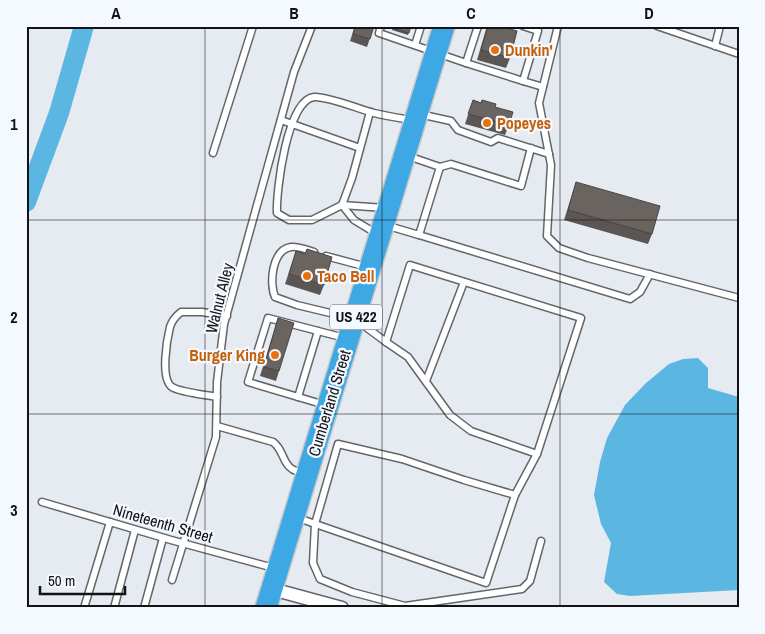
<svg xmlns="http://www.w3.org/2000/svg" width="765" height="634" font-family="'Archivo Narrow',sans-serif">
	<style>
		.water { fill: #5cb6e2 }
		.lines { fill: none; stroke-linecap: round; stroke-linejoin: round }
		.river { stroke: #5cb6e2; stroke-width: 20 }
		.lane-casing { stroke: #62666c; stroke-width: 9 }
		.street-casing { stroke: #62666c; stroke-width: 15 }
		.highway-casing { stroke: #c6c6c7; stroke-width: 24 }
		.lane { stroke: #fff; stroke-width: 6 }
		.street { stroke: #fff; stroke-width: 12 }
		.highway { stroke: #3ea8e5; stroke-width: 21 }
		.wall { fill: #5b5653 }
		.building { fill: #6a6460; stroke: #4a4643 }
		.grid { fill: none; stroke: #111315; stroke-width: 1; stroke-opacity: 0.55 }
		.food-dot { fill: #e8710a; stroke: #f4f8ff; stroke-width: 2 }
		.labels { text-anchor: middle; stroke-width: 4.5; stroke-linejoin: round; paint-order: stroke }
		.shield { fill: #f4f8ff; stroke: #55585b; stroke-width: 1 }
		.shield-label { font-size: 15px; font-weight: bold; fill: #111315 }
		.food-label { font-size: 16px; font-weight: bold; fill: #c56008; stroke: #f4f8ff; text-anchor: start }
		.street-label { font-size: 16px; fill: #111315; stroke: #f4f8ff }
		.neatline { fill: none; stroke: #111315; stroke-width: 2 }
		.grid-label { font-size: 16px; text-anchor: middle; font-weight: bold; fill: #111315 }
	</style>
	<rect width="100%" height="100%" fill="#e6ebf1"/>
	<path class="water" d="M698 358 708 368V388L739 397V590L630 596 617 594 604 582 611 543 601 524 594 495 600 462 607 438 625 405 646 383 669 364 683 359Z"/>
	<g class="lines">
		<path class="river" d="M26 202 59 113 84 26"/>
		<defs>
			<g id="lane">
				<path d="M381 26 379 33 466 63 478 26"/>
				<path d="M523 26 538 31 523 81 543 87"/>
				<path d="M558 26 539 103 551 165 547 236 559 248 588 258 739 298"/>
				<path d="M657 26 739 54"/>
				<path d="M415 45 421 26"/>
				<path d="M715 46 720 26"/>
				<path d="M466 63 523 81"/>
				<path d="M419 114 451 121 458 130 491 142 498 138 549 154"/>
				<path d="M281 120 360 148"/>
				<path d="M213 153 253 26"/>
				<path d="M440 167 451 164 521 186 531 148"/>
				<path d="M342 205 352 178 370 112"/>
				<path d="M342 205 354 220 377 234"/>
				<path d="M385 208 342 205 312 220H289L277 213C276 191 287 100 314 97 327 96 359 109 374 113 386 116 399 118 411 120"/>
				<path d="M385 225 419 235 440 167 408 156"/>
				<path d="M419 235 630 299 640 292 650 274"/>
				<path d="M326 256 367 267"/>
				<path d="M386 342 408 357 450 415 471 431 537 454"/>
				<path d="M426 381 464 282"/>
				<path d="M217 397C207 395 179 392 172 387 160 379 167 339 170 327 172 320 176 316 181 312H202L227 316"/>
				<path d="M298 397 318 331"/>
				<path d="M325 405 248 382 268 318 345 338"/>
				<path d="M217 426 273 442C284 450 282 463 292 469 295 471 300 472 303 474"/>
				<path d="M515 495 464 480 402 459 338 444 315 524 313 563 320 579 352 592 405 606 522 589 530 581 541 541"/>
				<path d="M42 502 171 540 274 568"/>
				<path d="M298 518 486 583 515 495 537 454 581 318 410 265 386 342 355 319 297 305 275 297C269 283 272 250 291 247 298 246 307 250 314 252"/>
				<path d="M172 580 216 437 217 382 224 324 294 72 312 26"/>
				<path d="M84 608 110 522"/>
				<path d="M114 608 135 530"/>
				<path d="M144 608 163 538"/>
			</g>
			<path id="street" d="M272 589 342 608"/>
			<path id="highway" d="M266 608 444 26"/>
		</defs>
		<use href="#lane" class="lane-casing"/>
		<use href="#street" class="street-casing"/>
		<use href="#highway" class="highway-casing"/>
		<use href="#lane" class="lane"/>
		<use href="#street" class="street"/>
		<use href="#highway" class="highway"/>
	</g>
	<g class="wall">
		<path d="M355 26H374L367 47 350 41Z"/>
		<path d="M393 26H411L408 35 392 30Z"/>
		<path d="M487 26 510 58 506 68 477 60Z"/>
		<path d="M473 100 495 107 509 125 505 135 465 124Z"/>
		<path d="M576 182 652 234 648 244 564 220Z"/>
		<path d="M296 251 324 285 320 295 285 284Z"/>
		<path d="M278 318 279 371 276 381 260 376Z"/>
	</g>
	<g class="building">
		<path d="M355 26H374L370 39 353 34Z"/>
		<path d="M393 26H411L409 33 392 28Z"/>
		<path d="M488 26H500L517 31 510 58 481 50Z"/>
		<path d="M473 100 481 103 482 100 496 104 495 107 513 112 509 125 468 114Z"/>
		<path d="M576 182 660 206 652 234 568 210Z"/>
		<path d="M307 249 332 257 324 285 289 274 296 251 305 254Z"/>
		<path d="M278 318 294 323 279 371 264 367Z"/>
	</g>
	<path class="grid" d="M205 26V608M382 26V608M560 26V608M26 220H739M26 414H739"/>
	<g class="food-dot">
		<circle cx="495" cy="50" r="5"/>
		<circle cx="487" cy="123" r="5"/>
		<circle cx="307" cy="276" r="5"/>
		<circle cx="275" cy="355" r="5"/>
	</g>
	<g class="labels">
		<rect class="shield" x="330" y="304.5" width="52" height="25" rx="4"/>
		<g class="shield-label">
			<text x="356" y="322">US 422</text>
		</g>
		<g class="food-label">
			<text x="505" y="56">Dunkin'</text>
			<text x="497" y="129">Popeyes</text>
			<text x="317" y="282">Taco Bell</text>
			<text x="265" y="361" text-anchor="end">Burger King</text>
		</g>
		<g class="street-label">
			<text transform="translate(219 298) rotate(-76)" y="6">Walnut Alley</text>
			<text transform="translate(329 403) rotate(-73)" y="6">Cumberland Street</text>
			<text transform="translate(163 523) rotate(16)" y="6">Nineteenth Street</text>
		</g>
	</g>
	<rect width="765" height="634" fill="none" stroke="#f4f8ff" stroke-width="55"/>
	<path d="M40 586v8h85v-8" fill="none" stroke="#111315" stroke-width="2.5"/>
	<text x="48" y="586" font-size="15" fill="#111315" stroke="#f4f8ff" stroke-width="4" paint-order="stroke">50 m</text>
	<rect x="28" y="28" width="710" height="578" class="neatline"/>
	<g class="grid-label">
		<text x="116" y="19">A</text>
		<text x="294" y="19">B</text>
		<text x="471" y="19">C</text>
		<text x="649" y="19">D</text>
		<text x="14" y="130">1</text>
		<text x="14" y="323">2</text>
		<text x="14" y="516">3</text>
	</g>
</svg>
